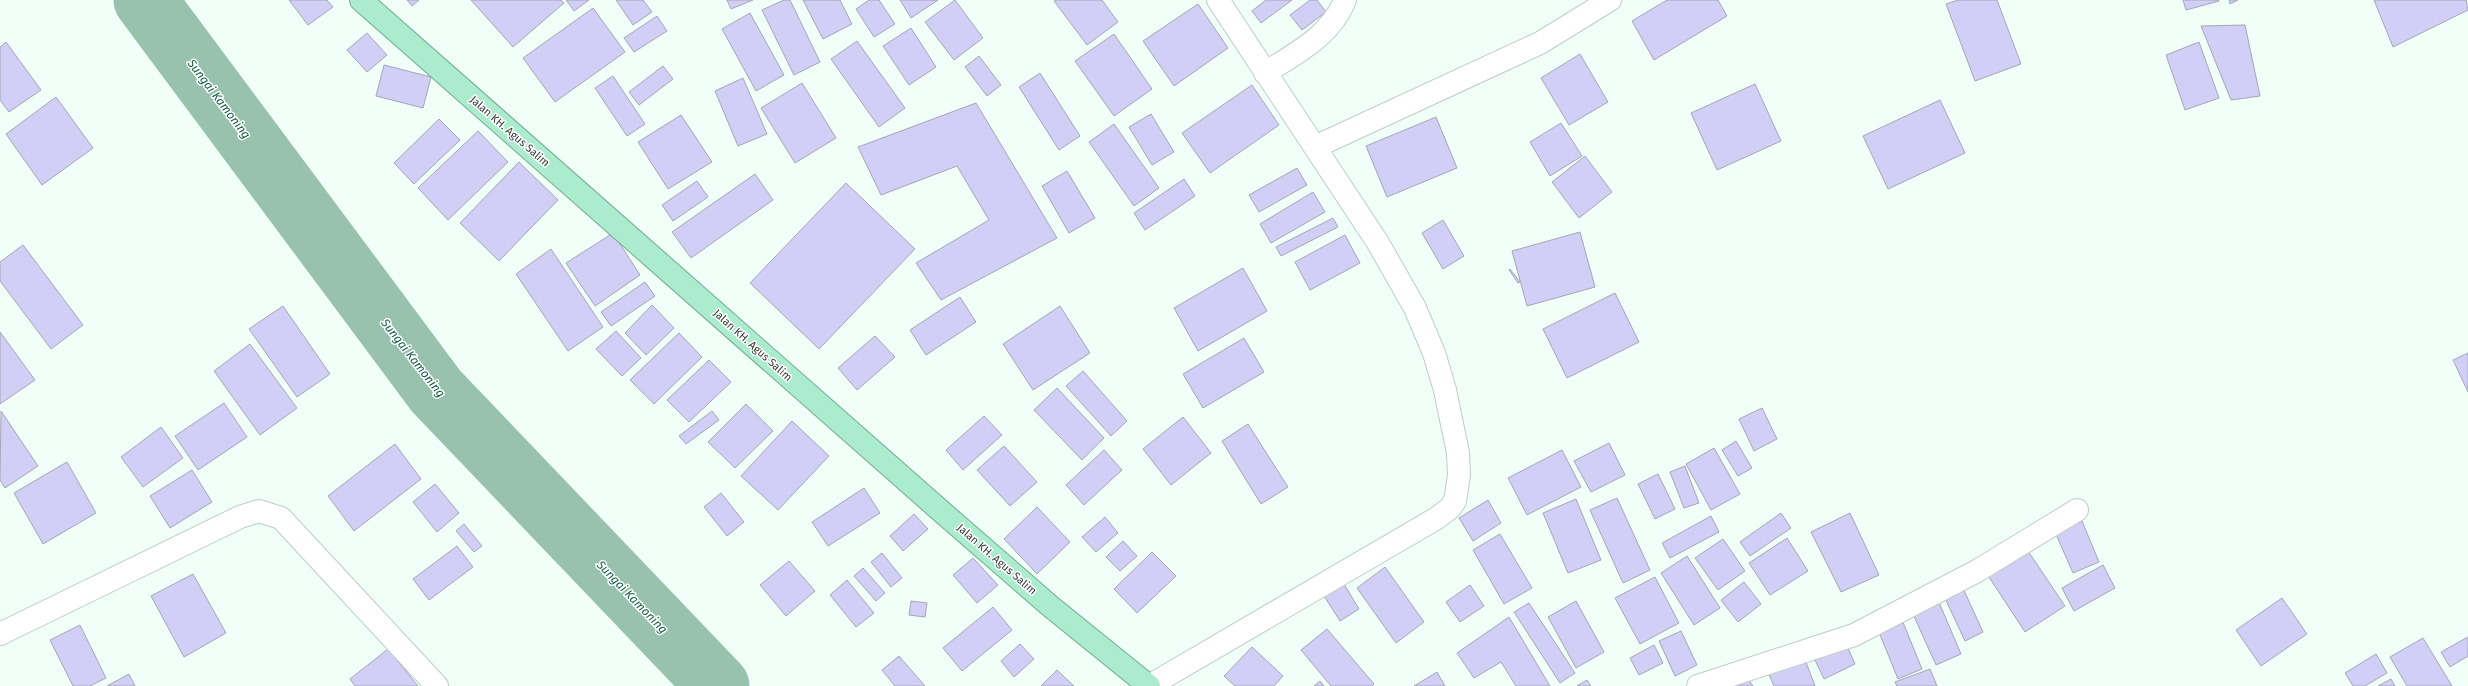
<svg xmlns="http://www.w3.org/2000/svg" width="2468" height="686" font-family="'Fira Sans',sans-serif">
	<style>
		.lines { fill: none; stroke-linecap: round; stroke-linejoin: round }
		.river { stroke: #98c2ae; stroke-width: 63 }
		.building { fill: #d1cff6; stroke: #a6a5b5 }
		.minor-casing { stroke: #bccec5; stroke-width: 24 }
		.trunk-casing { stroke: #74aa91; stroke-width: 24 }
		.minor { stroke: #fff; stroke-width: 22 }
		.trunk { stroke: #abebce; stroke-width: 22 }
		.labels { text-anchor: middle; stroke-width: 3; stroke-linejoin: round; paint-order: stroke }
		.street-label { font-size: 11px; fill: #343b37; stroke: #fff }
		.water-label { font-size: 12px; font-style: italic; fill: #115c42; stroke: #fff }
	</style>
	<rect width="100%" height="100%" fill="#f0fff7"/>
	<g class="lines">
		<path class="river" d="M145 0 436 391 718 686"/>
	</g>
	<g class="building">
		<path d="M289 0H327L333 7 308 25Z"/>
		<path d="M407 0H419L412 6Z"/>
		<path d="M471 0H561L564 3 513 47Z"/>
		<path d="M566 0H589L574 11Z"/>
		<path d="M616 0H643L652 12 633 25Z"/>
		<path d="M727 0H753L731 9Z"/>
		<path d="M784 0H790L820 62 794 75 762 10Z"/>
		<path d="M803 0H840L852 24 823 39Z"/>
		<path d="M869 0H879L895 24 874 37 856 9Z"/>
		<path d="M900 0H938L911 18Z"/>
		<path d="M955 0 983 38 954 60 925 22Z"/>
		<path d="M1056 0H1102L1118 22 1087 45 1054 1Z"/>
		<path d="M1266 0H1292L1261 23 1252 11Z"/>
		<path d="M1310 0H1317L1326 12 1302 30 1290 15Z"/>
		<path d="M1667 0H1718L1727 16 1654 60 1632 21Z"/>
		<path d="M1958 0H1997L2021 64 1975 81 1946 4Z"/>
		<path d="M2183 0H2219V1L2186 10Z"/>
		<path d="M2229 0H2238L2230 4Z"/>
		<path d="M2374 0H2466L2468 10 2393 47Z"/>
		<path d="M1198 4 1228 48 1174 86 1143 41Z"/>
		<path d="M593 8 625 52 555 102 523 58Z"/>
		<path d="M750 13 784 75 756 91 722 29Z"/>
		<path d="M657 16 667 31 634 52 624 38Z"/>
		<path d="M2245 25 2260 96 2231 100 2201 26Z"/>
		<path d="M911 28 936 67 909 85 883 46Z"/>
		<path d="M367 33 387 55 367 72 347 50Z"/>
		<path d="M1114 34 1152 89 1114 116 1075 61Z"/>
		<path d="M857 41 905 108 879 127 831 59Z"/>
		<path d="M6 42 41 90 9 112 0 100V47Z"/>
		<path d="M2199 42 2219 98 2185 110 2166 55Z"/>
		<path d="M1580 54 1608 102 1569 125 1541 78Z"/>
		<path d="M979 56 1001 85 987 96 965 67Z"/>
		<path d="M384 65 431 77 423 108 376 96Z"/>
		<path d="M663 66 673 79 639 105 629 92Z"/>
		<path d="M1040 73 1080 136 1059 150 1019 87Z"/>
		<path d="M613 76 645 124 627 136 595 88Z"/>
		<path d="M743 78 767 134 738 146 715 91Z"/>
		<path d="M802 83 836 138 795 163 761 108Z"/>
		<path d="M1755 84 1781 141 1717 170 1691 113Z"/>
		<path d="M1252 85 1279 125 1210 173 1182 133Z"/>
		<path d="M56 97 93 148 42 185 6 134Z"/>
		<path d="M1940 100 1965 153 1888 189 1863 136Z"/>
		<path d="M976 103 1057 238 941 300 916 263 989 220 957 166 881 195 858 147Z"/>
		<path d="M1151 114 1174 152 1152 165 1129 127Z"/>
		<path d="M681 115 712 162 668 189 638 142Z"/>
		<path d="M1436 117 1457 168 1387 197 1366 146Z"/>
		<path d="M439 119 460 140 414 184 394 163Z"/>
		<path d="M1561 123 1582 156 1550 176 1530 142Z"/>
		<path d="M1114 124 1159 188 1134 206 1089 142Z"/>
		<path d="M478 131 508 162 448 220 418 188Z"/>
		<path d="M1585 156 1612 192 1579 218 1552 182Z"/>
		<path d="M519 162 558 200 499 261 460 223Z"/>
		<path d="M1297 168 1307 185 1259 212 1249 195Z"/>
		<path d="M1067 171 1095 218 1069 233 1042 186Z"/>
		<path d="M755 174 773 200 691 258 672 232Z"/>
		<path d="M1184 179 1195 196 1145 230 1134 213Z"/>
		<path d="M697 181 708 197 673 221 662 205Z"/>
		<path d="M846 183 915 249 819 349 750 283Z"/>
		<path d="M1313 192 1325 212 1271 243 1260 224Z"/>
		<path d="M1333 218 1338 227 1281 256 1276 247Z"/>
		<path d="M1443 220 1464 256 1443 269 1422 233Z"/>
		<path d="M1580 232 1595 287 1527 306 1512 251Z"/>
		<path d="M613 233 640 275 595 306 566 263Z"/>
		<path d="M1345 235 1360 263 1310 290 1295 262Z"/>
		<path d="M23 245 83 325 51 349 0 281V262Z"/>
		<path d="M551 249 603 327 568 351 516 274Z"/>
		<path d="M1243 268 1267 311 1198 351 1174 308Z"/>
		<path d="M1510 269 1520 282 1518 283 1509 270Z"/>
		<path d="M645 282 655 296 611 326 601 312Z"/>
		<path d="M1615 293 1639 342 1567 378 1543 329Z"/>
		<path d="M960 297 976 322 926 355 910 330Z"/>
		<path d="M652 305 674 328 646 355 625 333Z"/>
		<path d="M283 306 330 374 297 397 249 329Z"/>
		<path d="M1060 306 1090 353 1033 390 1003 344Z"/>
		<path d="M616 331 641 358 622 376 596 349Z"/>
		<path d="M0 332 35 380 0 404Z"/>
		<path d="M679 333 702 357 654 404 630 380Z"/>
		<path d="M875 336 895 357 857 390 838 368Z"/>
		<path d="M1244 338 1264 372 1203 408 1183 374Z"/>
		<path d="M250 344 297 408 260 435 214 371Z"/>
		<path d="M2468 353V392L2453 360Z"/>
		<path d="M709 360 731 382 689 422 667 400Z"/>
		<path d="M1083 371 1127 421 1111 436 1066 386Z"/>
		<path d="M1057 388 1104 438 1082 460 1034 410Z"/>
		<path d="M224 403 247 437 198 470 175 436Z"/>
		<path d="M746 404 773 431 735 468 708 442Z"/>
		<path d="M1762 408 1777 439 1754 451 1739 419Z"/>
		<path d="M1 411 38 466 5 488 0 480Z"/>
		<path d="M712 411 719 420 686 444 679 436Z"/>
		<path d="M984 416 1002 435 963 470 946 450Z"/>
		<path d="M1183 417 1211 453 1171 485 1143 449Z"/>
		<path d="M792 421 829 456 778 510 741 476Z"/>
		<path d="M1248 424 1288 487 1261 504 1222 441Z"/>
		<path d="M161 427 183 458 143 487 121 457Z"/>
		<path d="M1736 441 1752 468 1738 476 1722 450Z"/>
		<path d="M1609 443 1625 475 1591 492 1574 461Z"/>
		<path d="M395 444 421 479 354 531 328 496Z"/>
		<path d="M1004 446 1037 482 1010 506 977 470Z"/>
		<path d="M1714 448 1740 494 1711 510 1686 464Z"/>
		<path d="M1104 450 1122 470 1084 505 1066 485Z"/>
		<path d="M1562 450 1581 487 1527 515 1508 478Z"/>
		<path d="M67 462 96 513 43 544 14 493Z"/>
		<path d="M1685 466 1699 503 1684 508 1670 472Z"/>
		<path d="M192 470 212 502 170 528 150 496Z"/>
		<path d="M1658 474 1675 509 1655 519 1638 484Z"/>
		<path d="M435 484 459 513 437 532 413 502Z"/>
		<path d="M864 488 880 513 828 546 812 522Z"/>
		<path d="M721 493 744 522 727 536 704 507Z"/>
		<path d="M1617 498 1650 570 1623 583 1590 510Z"/>
		<path d="M1576 499 1601 560 1568 573 1543 513Z"/>
		<path d="M1488 500 1501 523 1473 541 1459 518Z"/>
		<path d="M1037 507 1070 542 1037 574 1004 539Z"/>
		<path d="M1781 513 1791 528 1750 556 1740 542Z"/>
		<path d="M1850 513 1879 575 1841 592 1811 532Z"/>
		<path d="M914 514 928 529 903 551 890 536Z"/>
		<path d="M1711 516 1719 532 1670 558 1662 543Z"/>
		<path d="M1105 517 1118 533 1096 552 1082 537Z"/>
		<path d="M2082 521 2099 562 2073 573 2055 532Z"/>
		<path d="M464 524 482 546 474 552 456 531Z"/>
		<path d="M1500 534 1532 588 1504 604 1473 550Z"/>
		<path d="M1787 538 1808 571 1770 595 1749 563Z"/>
		<path d="M1723 539 1745 571 1718 590 1695 558Z"/>
		<path d="M1123 541 1137 556 1120 571 1106 557Z"/>
		<path d="M457 546 473 567 429 600 413 579Z"/>
		<path d="M2026 548 2065 606 2025 632 1987 574Z"/>
		<path d="M1152 552 1176 576 1137 613 1114 589Z"/>
		<path d="M882 553 902 578 891 587 871 562Z"/>
		<path d="M1687 556 1720 608 1694 625 1661 573Z"/>
		<path d="M973 558 998 585 977 603 953 575Z"/>
		<path d="M789 561 815 591 786 616 760 585Z"/>
		<path d="M2103 565 2115 588 2074 611 2062 588Z"/>
		<path d="M1385 567 1424 622 1396 643 1357 588Z"/>
		<path d="M863 568 885 593 876 601 854 576Z"/>
		<path d="M193 574 226 633 184 657 151 596Z"/>
		<path d="M1655 577 1679 623 1640 644 1615 598Z"/>
		<path d="M847 580 874 613 856 627 830 595Z"/>
		<path d="M1744 582 1761 604 1738 622 1721 600Z"/>
		<path d="M1344 584 1359 609 1340 621 1324 596Z"/>
		<path d="M1470 585 1484 606 1460 622 1446 602Z"/>
		<path d="M1962 586 1983 632 1965 641 1943 594Z"/>
		<path d="M2282 598 2307 634 2261 666 2236 630Z"/>
		<path d="M1938 600 1961 654 1936 665 1912 612Z"/>
		<path d="M911 601 927 603 925 617 909 615Z"/>
		<path d="M1576 601 1604 652 1576 668 1548 617Z"/>
		<path d="M1529 603 1575 673 1560 683 1514 612Z"/>
		<path d="M993 607 1012 630 962 671 943 648Z"/>
		<path d="M1900 615 1922 669 1898 679 1876 625Z"/>
		<path d="M1509 617 1550 686H1516L1501 662 1474 678 1457 653Z"/>
		<path d="M80 625 106 678 90 686H73L50 640Z"/>
		<path d="M1327 629 1374 684 1372 686H1331L1301 650Z"/>
		<path d="M1681 631 1697 665 1675 676 1659 641Z"/>
		<path d="M2468 637V656L2450 667 2441 652Z"/>
		<path d="M2423 638 2452 686H2407L2390 657Z"/>
		<path d="M1020 644 1034 659 1014 677 1001 661Z"/>
		<path d="M1654 645 1663 663 1639 675 1630 658Z"/>
		<path d="M1847 646 1855 664 1824 679 1815 660Z"/>
		<path d="M1252 647 1283 676 1274 686H1235L1224 676Z"/>
		<path d="M388 649 418 686H355L350 679Z"/>
		<path d="M2376 654 2387 673 2365 686H2353L2345 673Z"/>
		<path d="M899 656 925 686H895L882 670Z"/>
		<path d="M1804 657 1815 686H1774L1768 672Z"/>
		<path d="M1930 669 1937 686H1897L1895 682Z"/>
		<path d="M1057 670 1074 686H1041Z"/>
		<path d="M1437 672 1445 686H1414Z"/>
		<path d="M1743 672 1753 686H1724Z"/>
		<path d="M129 674 135 686H107Z"/>
		<path d="M2391 679 2395 686H2378Z"/>
		<path d="M1587 680 1591 686H1577Z"/>
		<path d="M1320 681 1324 686H1314Z"/>
	</g>
	<g class="lines">
		<defs>
			<g id="minor">
				<path d="M1265 73C1296 53 1331 36 1345 0"/>
				<path d="M1315 147 1540 43 1610 0"/>
				<path d="M0 634 240 517 259 511 281 518 437 686"/>
				<path d="M1149 686 1437 518 1450 508 1455 501 1459 475 1458 453 1445 390 1434 353 1415 308 1378 243 1218 0"/>
				<path d="M1698 686 1854 635 1977 571 2077 510"/>
			</g>
			<path id="trunk" d="M361 0 942 512 1050 606 1149 686"/>
		</defs>
		<use href="#minor" class="minor-casing"/>
		<use href="#trunk" class="trunk-casing"/>
		<use href="#minor" class="minor"/>
		<use href="#trunk" class="trunk"/>
	</g>
	<g class="labels">
		<g class="street-label">
			<text transform="translate(510 131) rotate(41)" y="4">Jalan KH. Agus Salim</text>
			<text transform="translate(753 345) rotate(42)" y="4">Jalan KH. Agus Salim</text>
			<text transform="translate(997 559) rotate(41)" y="4">Jalan KH. Agus Salim</text>
		</g>
		<g class="water-label">
			<text transform="translate(219 99) rotate(53)" y="4">Sungai Kamoning</text>
			<text transform="translate(413 358) rotate(52)" y="4">Sungai Kamoning</text>
			<text transform="translate(632 597) rotate(46)" y="4">Sungai Kamoning</text>
		</g>
	</g>
</svg>
